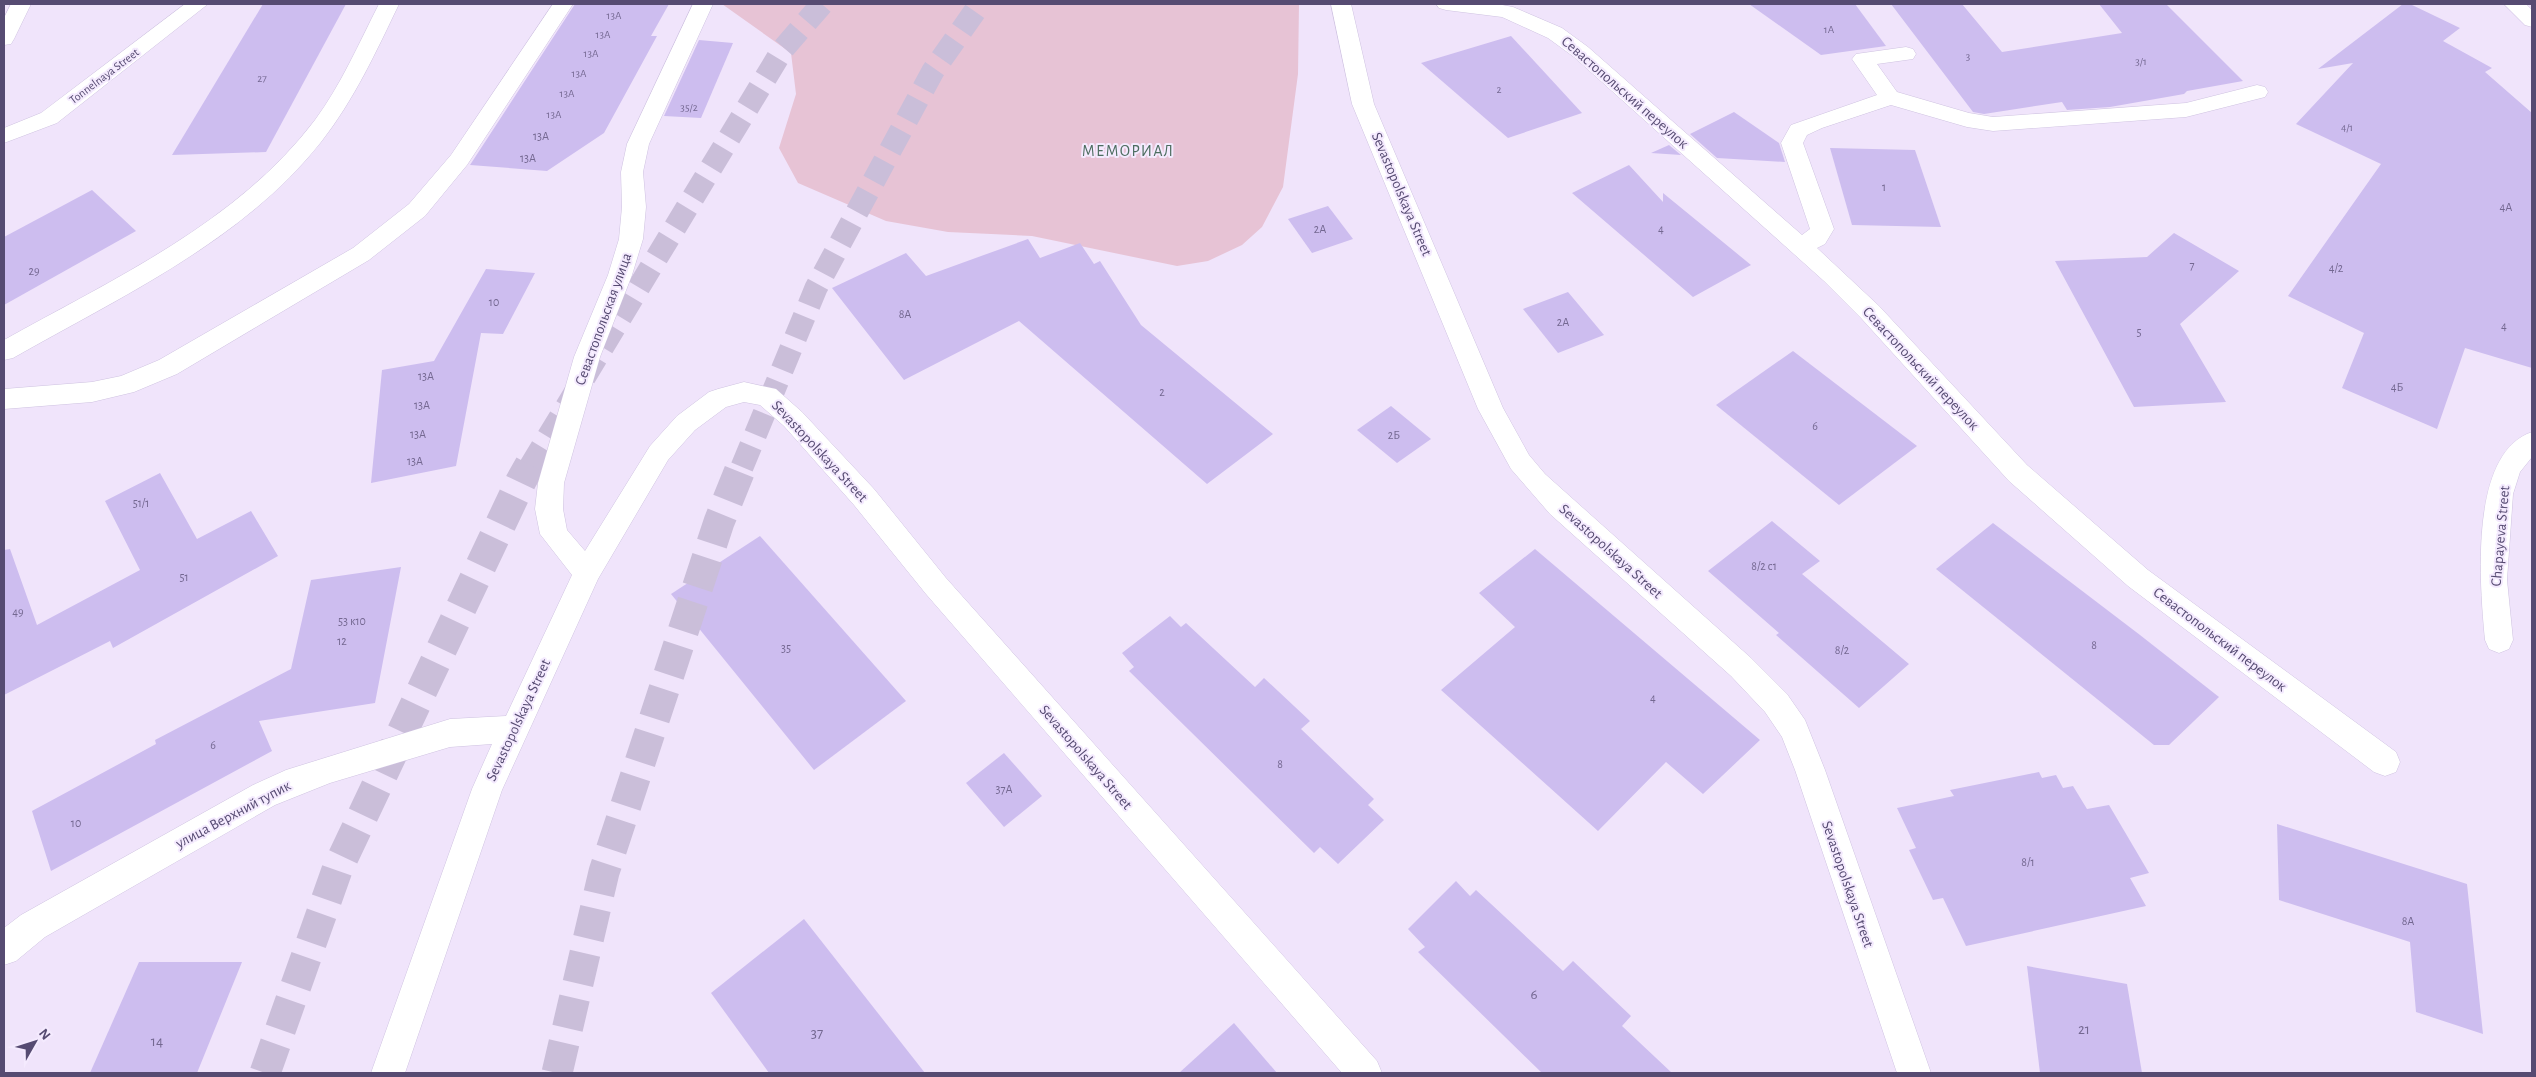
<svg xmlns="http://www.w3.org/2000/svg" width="2536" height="1077" font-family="'Alegreya Sans',sans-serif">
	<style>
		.green { fill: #e7c3d5 }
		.building { fill: #cdbdef }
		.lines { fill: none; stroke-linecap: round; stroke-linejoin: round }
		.major-tunnel-far1 { stroke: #cabed9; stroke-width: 23; stroke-dasharray: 23 12; stroke-linecap: butt }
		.major-tunnel { stroke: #cabed9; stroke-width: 31; stroke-dasharray: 31 15; stroke-linecap: butt }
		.minor-casing { stroke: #cfc3e1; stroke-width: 1 }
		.minor { fill: #fff; fill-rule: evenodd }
		.labels { text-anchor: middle; stroke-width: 4; stroke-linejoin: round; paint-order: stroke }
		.far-number-label { font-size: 11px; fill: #746891 }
		.far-street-label { font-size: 12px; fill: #564b72; stroke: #f4eafe }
		.number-label { font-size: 12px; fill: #746891 }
		.street-label { font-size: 15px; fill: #564b72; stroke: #f4eafe }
		.near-number-label { font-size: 15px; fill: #746891 }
		.neighbourhood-label { font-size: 16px; letter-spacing: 1px; fill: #4d6d60; stroke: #f4eafe }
	</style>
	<rect width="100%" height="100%" fill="#f0e4fb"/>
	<path class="green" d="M722 4H1299L1298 74 1283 187 1262 227 1242 245 1208 261 1177 266 1032 236 948 232 886 221 798 183 779 148 796 94 791 53Z"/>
	<g class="building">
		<path d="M263 4H346L266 152 172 155Z"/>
		<path d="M575 4H669L651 36H657L604 133 547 171 470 165Z"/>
		<path d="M1749 4H1855L1886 46 1821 55Z"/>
		<path d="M1891 4H1962L2002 52 2122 33 2099 4H2166L2243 81 2187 91 2184 94 2110 107 2067 110 2062 102 1984 114 1973 112Z"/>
		<path d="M2403 4H2410L2460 28 2443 41 2492 68 2485 72 2532 113V368L2465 348 2437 429 2342 388 2364 333 2288 296 2381 164 2296 124 2353 63 2318 69Z"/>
		<path d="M1511 36 1582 113 1508 138 1421 63Z"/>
		<path d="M699 40 733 43 701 118 664 116Z"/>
		<path d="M1734 112 1779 143 1785 162 1717 158 1690 134Z"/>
		<path d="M1669 145 1681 155 1651 153Z"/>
		<path d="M1830 148 1915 150 1941 227 1852 225Z"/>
		<path d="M1629 165 1663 202V193L1751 265 1693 297 1572 193Z"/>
		<path d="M92 190 136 231 4 305V237Z"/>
		<path d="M1328 206 1353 239 1312 253 1288 219Z"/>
		<path d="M2174 233 2239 271 2180 324 2226 402 2134 407 2055 261 2147 257Z"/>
		<path d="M1028 239 1040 258 1080 243 1094 264 1100 261 1141 325 1273 434 1207 484 1019 321 904 380 832 288 906 253 926 276Z"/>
		<path d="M486 269 535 273 503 334 481 333 456 466 371 483 382 370 434 361Z"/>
		<path d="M1568 292 1604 335 1558 353 1523 309Z"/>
		<path d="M1793 351 1917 446 1839 505 1716 405Z"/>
		<path d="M1391 406 1431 439 1397 463 1357 430Z"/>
		<path d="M160 473 197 539 251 511 278 556 113 648 110 641 4 695V550L10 549 37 625 140 570 105 501Z"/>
		<path d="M1772 521 1820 561 1802 574 1909 664 1859 708 1776 635 1779 633 1708 571Z"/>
		<path d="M1993 523 2140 635 2219 697 2169 745H2154L1936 569Z"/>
		<path d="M760 536 906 701 814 770 671 594Z"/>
		<path d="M1535 549 1760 740 1703 794 1666 762 1598 831 1441 690 1515 627 1479 593Z"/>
		<path d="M401 567 375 703 259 721 272 751 51 871 32 811 156 744 155 740 291 669 311 580Z"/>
		<path d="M1170 616 1181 627 1186 623 1255 687 1264 678 1310 721 1301 729 1374 799 1368 805 1384 820 1338 864 1320 847 1314 853 1129 671 1134 667 1122 653Z"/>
		<path d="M1004 753 1042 796 1004 827 966 783Z"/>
		<path d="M2039 772 2042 778 2056 775 2063 788 2073 786 2087 809 2109 805 2149 873 2130 878 2146 906 1966 946 1943 898 1933 900 1909 850 1916 848 1897 808 1954 796 1950 790Z"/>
		<path d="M2277 824 2467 884 2483 1034 2416 1012 2410 942 2279 900Z"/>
		<path d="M1456 881 1470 896 1476 890 1563 971 1573 961 1631 1016 1622 1026 1672 1073H1542L1418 952 1425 947 1408 929Z"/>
		<path d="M804 919 925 1073H769L711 993Z"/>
		<path d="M139 962H242L197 1073H90Z"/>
		<path d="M2027 966 2127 984 2142 1073H2040Z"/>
		<path d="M1234 1023 1277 1073H1179Z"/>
	</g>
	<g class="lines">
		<g class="major-tunnel-far1">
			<path d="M530 467 783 49 822 4"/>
			<path d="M742 467 816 288 933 71 980 4"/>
		</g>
		<g class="major-tunnel">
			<path d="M265 1073 337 870 521 481 530 465"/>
			<path d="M557 1073 604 872 719 522 742 465"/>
		</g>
		<defs>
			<g id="minor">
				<path d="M11 4H31L14 39 11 44 4 45V18Z"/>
				<path d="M185 4H208L57 123 4 143V128L41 113Z"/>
				<path d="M379 4H399C376 52 354 100 321 142 243 241 120 297 13 358L4 360V340C113 279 237 223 315 120 341 85 359 43 379 4Z"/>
				<path d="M553 4H573L467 165 425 216 369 260 177 374 134 392 92 402 4 409V389L92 382 121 376 159 360 353 248 409 204 451 155Z"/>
				<path d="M693 4H713L649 144 643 172 646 207 643 239 632 275 600 357 564 483 563 509 567 530 585 551 650 446 677 416 709 392 718 389 744 382 776 389 802 412 874 489 946 578 1377 1061 1382 1073H1342L926 594 854 505 784 426 760 405 744 402 726 407 695 430 668 460 598 579 502 790 405 1073H371L472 789 492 744 450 747 330 783 275 805 45 937 16 961 4 965V928L21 915 253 785 286 770 450 719 506 716 572 575 540 534 535 509 538 483 574 357 608 275 619 239 622 207 621 172 627 144Z"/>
				<path d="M1331 4H1351L1374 104 1503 408 1529 455 1545 474 1751 658 1787 694 1805 720 1825 770 1931 1073H1897L1795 770 1782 737 1765 712 1731 676 1550 514 1511 469 1478 409 1352 104Z"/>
				<path d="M1436 4H1497L1513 7 1562 28 1588 47 1802 235 1810 229 1781 143 1791 125 1877 95 1852 59 1856 54 1906 47 1913 49 1916 54 1913 59 1877 64 1897 92 1969 113 1993 117 2186 103 2257 85 2265 87 2268 92 2265 97 2186 117 1993 131 1967 127 1891 105 1822 128 1807 135 1803 143 1834 229 1825 244 1817 248 1879 306 2027 465 2148 570 2396 752 2400 762 2396 772 2385 776 2374 772 2128 586 2009 481 1861 318 1824 281 1574 57 1548 38 1502 17 1446 10 1439 8Z"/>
				<path d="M2504 4H2526L2532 10V27L2525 25Z"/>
				<path d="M2532 432V457L2520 472 2513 494 2507 580 2513 640 2509 649 2499 653 2489 649 2485 640C2480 587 2468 453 2532 432Z"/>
			</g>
		</defs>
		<use href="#minor" class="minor-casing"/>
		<use href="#minor" class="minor"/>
	</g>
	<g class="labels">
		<g class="far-number-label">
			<text x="614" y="19">13А</text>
			<text x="1829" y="33">1А</text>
			<text x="603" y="38">13А</text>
			<text x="591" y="57">13А</text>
			<text x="1968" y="60">3</text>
			<text x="2141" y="65">3/1</text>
			<text x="579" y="77">13А</text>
			<text x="262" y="82">27</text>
			<text x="1499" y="93">2</text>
			<text x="567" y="97">13А</text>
			<text x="689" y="111">35/2</text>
			<text x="554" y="118">13А</text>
			<text x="2347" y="131">4/1</text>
		</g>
		<g class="far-street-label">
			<text transform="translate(104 76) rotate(-37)" y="4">Tonnelnaya Street</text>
		</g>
		<g class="number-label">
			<text x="541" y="140">13А</text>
			<text x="528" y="162">13А</text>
			<text x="1884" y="191">1</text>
			<text x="2506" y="211">4А</text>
			<text x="1320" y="233">2А</text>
			<text x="1661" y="233">4</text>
			<text x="2192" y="269">7</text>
			<text x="2336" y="272">4/2</text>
			<text x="34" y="275">29</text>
			<text x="494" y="306">10</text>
			<text x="905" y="318">8А</text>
			<text x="1563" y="326">2А</text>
			<text x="2504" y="330">4</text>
			<text x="2139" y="336">5</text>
			<text x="426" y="380">13А</text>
			<text x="2397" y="391">4Б</text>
			<text x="1162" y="396">2</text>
			<text x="422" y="409">13А</text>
			<text x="1815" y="430">6</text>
			<text x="418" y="438">13А</text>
			<text x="1394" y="439">2Б</text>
			<text x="415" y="465">13А</text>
			<text x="141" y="507">51/1</text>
			<text x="1764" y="570">8/2 с1</text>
			<text x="184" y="581">51</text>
			<text x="18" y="616">49</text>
			<text x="352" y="625">53 к10</text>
			<text x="342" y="645">12</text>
			<text x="2094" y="649">8</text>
			<text x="786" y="652">35</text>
			<text x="1842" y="654">8/2</text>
			<text x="1653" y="702">4</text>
			<text x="213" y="749">6</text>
			<text x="1280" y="768">8</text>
			<text x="1004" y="793">37А</text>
			<text x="76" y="827">10</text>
			<text x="2028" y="866">8/1</text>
			<text x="2408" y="925">8А</text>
		</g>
		<g class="street-label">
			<text transform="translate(1625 92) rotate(41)" y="5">Севастопольский переулок</text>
			<text transform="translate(1402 194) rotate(67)" y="5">Sevastopolskaya Street</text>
			<text transform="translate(603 319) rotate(-70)" y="5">Севастопольская улица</text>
			<text transform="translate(1921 368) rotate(47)" y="5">Севастопольский переулок</text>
			<text transform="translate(820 451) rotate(47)" y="5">Sevastopolskaya Street</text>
			<text transform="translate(2500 536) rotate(-85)" y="5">Chapayeva Street</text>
			<text transform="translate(1611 551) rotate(42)" y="5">Sevastopolskaya Street</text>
			<text transform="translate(2220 639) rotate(37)" y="5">Севастопольский переулок</text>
			<text transform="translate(518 720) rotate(-65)" y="5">Sevastopolskaya Street</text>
			<text transform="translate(1086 757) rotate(49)" y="5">Sevastopolskaya Street</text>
			<text transform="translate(233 814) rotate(-28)" y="5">улица Верхний тупик</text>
			<text transform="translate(1848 884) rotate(71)" y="5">Sevastopolskaya Street</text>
		</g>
		<g class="near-number-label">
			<text x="1534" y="999">6</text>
			<text x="2084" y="1034">21</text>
			<text x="817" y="1038">37</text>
			<text x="157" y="1046">14</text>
		</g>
		<g class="neighbourhood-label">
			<text x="1128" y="156">МЕМОРИАЛ</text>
		</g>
	</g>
	<rect width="2536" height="1077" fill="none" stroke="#564b72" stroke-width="10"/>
	<g transform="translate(35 1042) rotate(51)" stroke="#f4eafe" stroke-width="4" paint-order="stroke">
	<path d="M0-4L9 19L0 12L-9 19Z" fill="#564b72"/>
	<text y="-8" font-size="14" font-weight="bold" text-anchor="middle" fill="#564b72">N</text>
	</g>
</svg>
